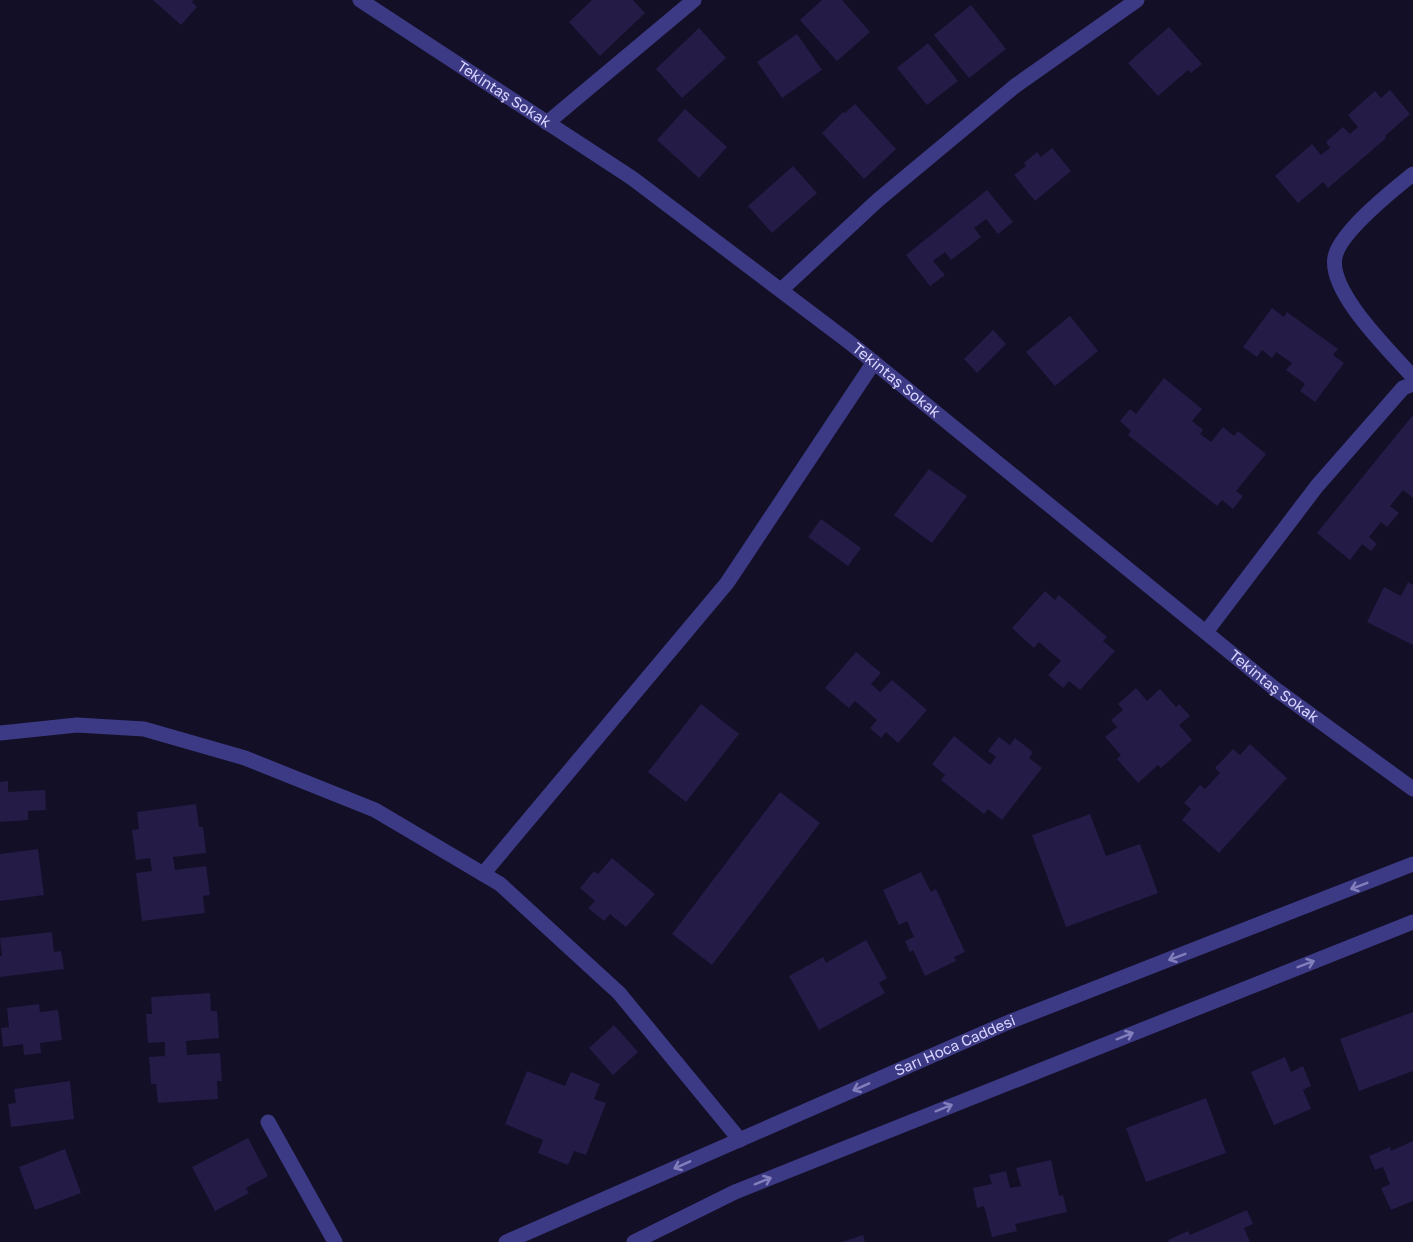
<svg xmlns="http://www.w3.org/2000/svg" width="1413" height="1242" font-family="'Golos Text',sans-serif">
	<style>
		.building { fill: #241b47 }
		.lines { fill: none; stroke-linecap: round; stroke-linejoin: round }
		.minor { stroke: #3d3a85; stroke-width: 15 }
		.oneway { stroke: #837fbc }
		.labels { text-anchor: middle; stroke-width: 4.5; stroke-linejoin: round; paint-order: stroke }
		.street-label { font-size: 15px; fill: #d9d4ff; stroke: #130f26 }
	</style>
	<rect width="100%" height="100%" fill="#130f26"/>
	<g class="building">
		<path d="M153 0H194L192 2 197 7 181 25Z"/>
		<path d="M592 0H633L645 13 600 56 569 22Z"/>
		<path d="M822 0H842L870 32 837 61 800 20Z"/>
		<path d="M971 5 1006 49 969 78 934 35Z"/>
		<path d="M1169 27 1202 64 1191 73 1188 70 1158 96 1128 63Z"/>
		<path d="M699 28 726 58 682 98 656 69Z"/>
		<path d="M797 34 822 70 782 98 757 62Z"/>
		<path d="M928 43 958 81 927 105 897 68Z"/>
		<path d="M1390 90 1410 114 1385 136 1386 138 1328 188 1323 182 1298 203 1275 176 1312 144 1321 155 1330 148 1326 142 1343 127 1350 134 1358 127 1348 115 1375 91 1381 98Z"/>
		<path d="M855 104 896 149 864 179 822 133 843 112 845 113Z"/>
		<path d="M685 109 727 147 699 178 657 140Z"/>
		<path d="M1052 148 1071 171 1035 201 1014 175 1026 166 1024 163 1037 152 1041 157Z"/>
		<path d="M793 166 817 193 772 233 748 206Z"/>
		<path d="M987 190 1013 222 998 234 986 219 974 228 981 237 951 260 945 252 933 261 945 275 930 286 906 255Z"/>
		<path d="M1272 308 1284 317 1287 312 1338 349 1333 355 1344 363 1315 402 1300 391 1305 384 1286 370 1292 363 1276 352 1272 358 1262 350 1257 357 1243 347Z"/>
		<path d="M1070 316 1098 351 1055 386 1026 352Z"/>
		<path d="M993 330 1006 344 977 373 964 359Z"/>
		<path d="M1164 378 1202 409 1192 421 1203 430 1200 434 1211 442 1223 427 1234 436 1238 431 1266 454 1236 491 1243 496 1233 509 1222 500 1217 506 1128 435 1131 431 1120 421 1130 409 1136 414Z"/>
		<path d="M1413 415V498L1403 490 1390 506 1399 513 1387 527 1381 522 1369 537 1377 544 1371 551 1362 544 1350 560 1317 533Z"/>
		<path d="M929 469 967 496 932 543 894 515Z"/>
		<path d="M821 519 861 548 848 566 808 537Z"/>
		<path d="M1408 582 1413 585V645L1367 622 1384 587 1401 596Z"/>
		<path d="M1045 591 1055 600 1059 595 1107 637 1103 641 1115 651 1080 690 1069 681 1063 688 1048 675 1061 661 1039 642 1034 648 1012 628Z"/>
		<path d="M856 652 881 673 871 684 880 692 892 680 927 710 898 743 886 732 881 738 870 728 877 720 855 701 849 708 825 688Z"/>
		<path d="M1136 688 1147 701 1160 689 1176 707 1179 704 1190 716 1179 725 1192 740 1161 768 1158 765 1138 783 1117 759 1121 755 1105 737 1117 727 1111 720 1123 710 1118 704Z"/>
		<path d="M701 704 739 734 686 802 648 772Z"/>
		<path d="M954 736 990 765 996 757 988 751 999 737 1010 745 1015 738 1033 752 1029 758 1042 768 1002 820 988 809 984 814 941 780 945 775 932 764Z"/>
		<path d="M1250 744 1287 778 1219 853 1182 820 1191 809 1184 803 1200 785 1205 789 1220 773 1215 768 1233 749 1240 755Z"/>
		<path d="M8 781V792L45 790 46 810 28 811V820L0 822V782Z"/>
		<path d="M780 792 820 823 712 965 672 934Z"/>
		<path d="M196 804 199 827H203L206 853 173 857 175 870 206 866 210 895 203 896 205 913 142 921 136 873 152 871 150 858 136 860 132 830 139 829 137 812Z"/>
		<path d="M1090 814 1106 856 1140 844 1158 893 1066 927 1032 835Z"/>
		<path d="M38 849 44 895 0 901V854Z"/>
		<path d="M612 858 655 894 626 927 610 914 604 921 588 908 595 901 580 888 594 871 598 874Z"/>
		<path d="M921 872 931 892 936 889 965 952 954 957 956 961 925 976 913 950 910 952 905 941 914 937 907 921 899 925 883 890Z"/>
		<path d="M52 932 54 952 61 951 64 969 0 977V956H2L0 938Z"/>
		<path d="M866 940 887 978 879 983 885 993 819 1030 789 976 823 957 826 963Z"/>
		<path d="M210 993 211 1011H217L219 1038 186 1041 187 1055 220 1053 222 1081H217L218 1099 158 1103 156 1084H151L149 1057 165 1056V1042L148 1043 146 1014H152L151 997Z"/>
		<path d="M39 1004 40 1012 58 1010 62 1040 40 1043 41 1053 24 1055 23 1044 3 1047 1 1028 9 1027 7 1008Z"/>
		<path d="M1413 1012V1071L1359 1091 1340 1039Z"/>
		<path d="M614 1025 638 1052 613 1075 589 1048Z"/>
		<path d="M1285 1057 1291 1072 1303 1066 1311 1086 1303 1090 1311 1109 1274 1125 1251 1072Z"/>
		<path d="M527 1071 565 1086 571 1072 600 1084 594 1099 606 1103 586 1155 574 1151 568 1165 538 1153 543 1140 505 1124Z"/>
		<path d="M70 1081 74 1119 11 1127 8 1104 16 1103 14 1089Z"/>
		<path d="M1206 1098 1226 1153 1146 1182 1126 1128Z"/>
		<path d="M248 1138 268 1176 246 1188 249 1193 215 1211 192 1167Z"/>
		<path d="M1413 1141V1201L1391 1210 1381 1188 1390 1184 1383 1167 1375 1170 1369 1156 1390 1147 1391 1151Z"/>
		<path d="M65 1149 81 1193 35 1210 19 1167Z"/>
		<path d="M1051 1160 1059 1196 1063 1195 1067 1212 1015 1224 1017 1231 992 1237 984 1206 977 1208 973 1188 992 1184 989 1175 1006 1171 1010 1188 1021 1186 1016 1168Z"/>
		<path d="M1247 1210 1253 1224 1244 1228 1250 1242H1169L1168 1240 1188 1231 1190 1235Z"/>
		<path d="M863 1235 865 1242H842Z"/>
	</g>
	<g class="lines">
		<g class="minor">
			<path id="s1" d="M360 0 632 178 849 342 1274 688 1413 789"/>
			<path d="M547 123 694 0"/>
			<path d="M1413 174C1393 190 1340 232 1335 257 1328 292 1391 352 1413 377"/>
			<path d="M781 290 878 200 1015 86 1137 0"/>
			<path d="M1206 632 1317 486 1403 388 1413 384"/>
			<path d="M0 733 77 725 144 729 245 758 375 810 500 884 619 993 740 1140"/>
			<path d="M483 874 727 583 874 362"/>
			<path d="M268 1122 335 1242"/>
			<path id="s2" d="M506 1242 1009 1022 1413 864"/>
			<path d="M634 1242 735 1192 1413 922"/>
		</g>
	</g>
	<defs><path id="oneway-shaft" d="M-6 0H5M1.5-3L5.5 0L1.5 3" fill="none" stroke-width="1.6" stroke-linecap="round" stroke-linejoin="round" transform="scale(1.5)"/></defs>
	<g class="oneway">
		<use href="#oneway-shaft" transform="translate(1359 886) rotate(159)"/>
		<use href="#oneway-shaft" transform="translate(1177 957) rotate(159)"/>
		<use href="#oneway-shaft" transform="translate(1306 964) rotate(-21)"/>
		<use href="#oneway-shaft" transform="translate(1125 1036) rotate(-22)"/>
		<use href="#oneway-shaft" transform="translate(861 1087) rotate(156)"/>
		<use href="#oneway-shaft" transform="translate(944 1108) rotate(-22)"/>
		<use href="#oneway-shaft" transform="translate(682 1165) rotate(156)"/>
		<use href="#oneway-shaft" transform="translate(763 1181) rotate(-22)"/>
	</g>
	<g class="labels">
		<g class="street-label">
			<text dy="5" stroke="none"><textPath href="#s1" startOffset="172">Tekintaş Sokak</textPath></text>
			<text dy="5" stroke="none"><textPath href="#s1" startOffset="658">Tekintaş Sokak</textPath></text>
			<text dy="5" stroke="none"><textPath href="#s1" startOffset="1144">Tekintaş Sokak</textPath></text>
			<text dy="5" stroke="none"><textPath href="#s2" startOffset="490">Sarı Hoca Caddesi</textPath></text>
		</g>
	</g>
</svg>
